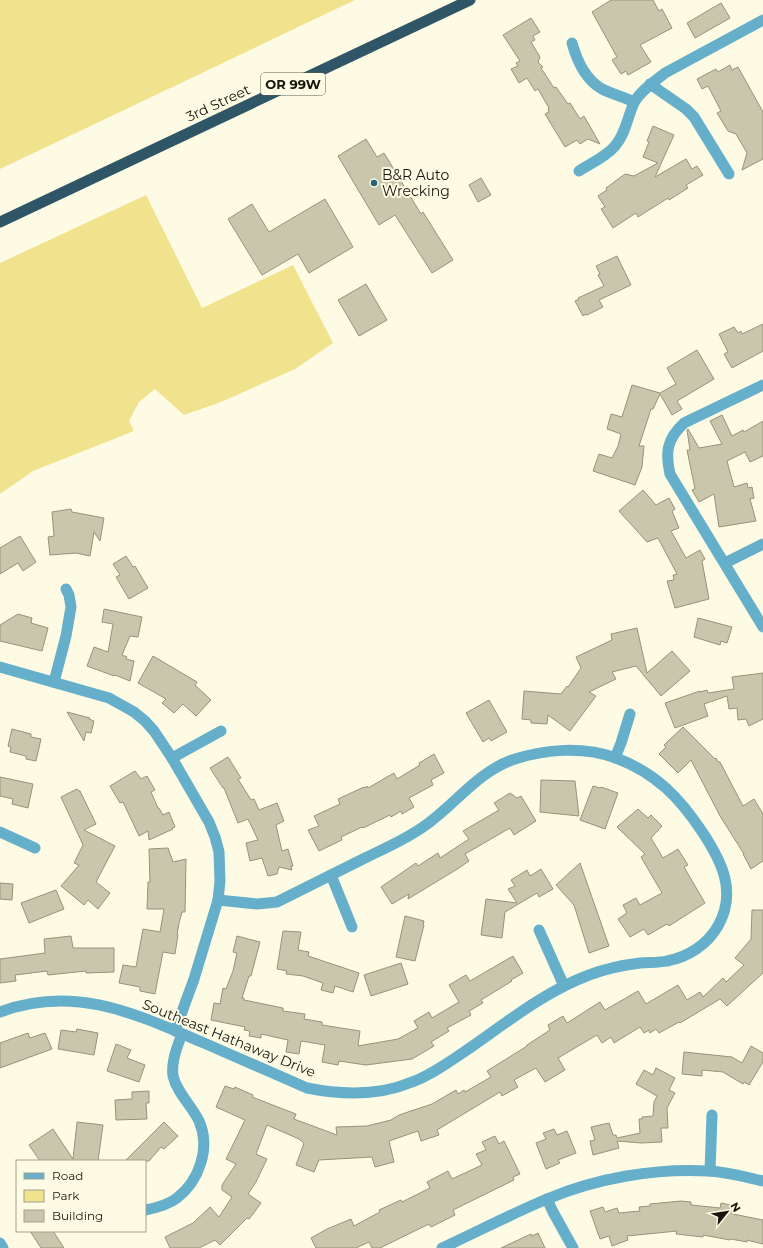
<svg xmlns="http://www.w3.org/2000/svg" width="763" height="1248" font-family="Montserrat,sans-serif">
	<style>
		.green { fill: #f1e28e }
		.building { fill: #cac6ac; stroke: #97937a }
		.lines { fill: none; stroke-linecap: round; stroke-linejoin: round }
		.minor { stroke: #65afcb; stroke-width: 11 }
		.tertiary { stroke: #65afcb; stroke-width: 11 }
		.trunk { stroke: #2f5666; stroke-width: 11 }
		.poi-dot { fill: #25637a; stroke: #fefbe5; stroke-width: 1.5 }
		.labels { text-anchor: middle; stroke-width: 4; stroke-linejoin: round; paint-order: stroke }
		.shield { fill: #fefbe5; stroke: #5c5b4e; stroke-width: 1 }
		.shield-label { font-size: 13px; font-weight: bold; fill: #17160d }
		.street-label { font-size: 14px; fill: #17160d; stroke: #fefbe5 }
		.poi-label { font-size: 14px; fill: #17160d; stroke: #fefbe5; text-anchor: start }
	</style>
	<rect width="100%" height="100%" fill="#fefbe5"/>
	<g class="green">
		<path d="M0 0H355L0 169Z"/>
		<path d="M146 195 202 308 293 265 333 343 295 369 221 402 184 415 155 389 139 402 129 421 134 431 33 471 0 494V263Z"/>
	</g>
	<g class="building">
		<path d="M611 0H653L659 11 662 9 672 28 640 45 651 62 628 75 626 71 621 74 612 60 617 57 592 12Z"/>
		<path d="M721 3 730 18 695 38 687 23Z"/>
		<path d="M531 18 540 32 533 36 535 40 531 42 540 57 538 62 543 67 541 68 554 88 556 87 568 104 570 103 580 119 584 116 600 144 588 139 580 144 577 140 565 147 545 114 549 112 548 109 549 108 538 89 535 91 527 78 519 83 511 69 518 66 516 63 520 61 503 35Z"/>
		<path d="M730 65 732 70 738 67 763 112V159L742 170 747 153 736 134 728 131 717 113 721 111 708 86 702 89 697 79 716 69 718 72Z"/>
		<path d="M653 126 674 135 655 177 686 159 692 169 697 166 703 175 686 185 688 188 669 200 668 198 638 217 636 213 613 228 601 209 605 207 598 196 607 190 606 188 625 174 634 176 658 163 643 157 649 142 647 141Z"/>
		<path d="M366 139 377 157 384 153 421 214 423 212 453 260 432 273 395 215 379 225 338 156Z"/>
		<path d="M481 178 491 195 478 202 469 185Z"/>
		<path d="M325 199 353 247 309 273 298 254 262 275 228 219 252 204 269 232Z"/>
		<path d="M617 256 631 285 599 300 603 307 587 315 586 314 583 316 575 301 579 299 578 298 604 286 598 275 600 274 596 266Z"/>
		<path d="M366 284 387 320 359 336 338 300Z"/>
		<path d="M763 324V351L732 368 724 354 728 352 719 334 734 327 738 333 741 331 742 334Z"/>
		<path d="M697 350 714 379 677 401 682 409 672 415 660 394 653 409H651L639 446H644L642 467 635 485 593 471 599 454 612 458 618 446 621 434 607 429 611 414 622 417 632 385 660 393 676 384 667 368Z"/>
		<path d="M722 415 732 436 743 430 744 432 763 421V456L750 462 745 452 727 461 734 487 747 483 748 488 752 487 754 498 750 499 756 521 719 527 714 494 699 502 692 490 695 489 687 450H690L687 430 688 429 699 448 722 444 710 421Z"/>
		<path d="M643 490 656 505 669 498 675 509 672 511 679 528 671 531 686 558 700 550 705 559 702 561 709 599 675 608 667 581 674 580 673 575 677 574 658 538 647 542 619 511Z"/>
		<path d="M71 509 72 512 104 518 100 541 94 532 90 556 76 553 50 555 48 537 54 536 52 512Z"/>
		<path d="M20 536 36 562 23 571 18 563 0 574V548Z"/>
		<path d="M126 556 133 567 135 566 148 588 129 599 116 577 120 575 113 564Z"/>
		<path d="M104 609 142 617 138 637 130 636 122 655 127 657 126 659 134 661 130 681 115 675 114 676 87 666 94 647 108 652 113 624 102 622Z"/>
		<path d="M18 614 32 618 31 623 48 628 42 651 0 641V625Z"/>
		<path d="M698 618 732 627 727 643 721 641 720 645 694 637Z"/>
		<path d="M637 628 647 673 672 651 690 671 661 696 636 666 612 672 616 679 589 692 596 696 570 731 548 715 547 724 531 723V720L522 719 524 691 561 694 567 686 568 687 581 668 576 657 612 640 611 634Z"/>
		<path d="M153 656 197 682 195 685 211 700 196 716 183 704 174 713 162 703 166 699 138 683Z"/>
		<path d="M763 673V719L749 726 746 719 738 720 737 708 729 709 727 696 704 704 708 716 675 728 665 703 700 691V692L707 690 708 693 734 689 732 677Z"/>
		<path d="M489 700 507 732 491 741 489 738 483 742 466 713Z"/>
		<path d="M67 712 90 718 89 719 94 721 91 733 86 732 84 741Z"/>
		<path d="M683 727 715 759 716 758 718 762H720L743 806 754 799 763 814V861L751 869 743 854H744L720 816 691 760 678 773 659 754 666 747 664 745Z"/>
		<path d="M12 729 31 734V737L41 739 36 761 26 759V756L10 752 11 747 8 746Z"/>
		<path d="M434 754 444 773 431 780 433 785 409 798 414 807 402 814 401 811 391 817 390 815 363 828 362 827 341 837 342 840 319 851 308 830 319 826 314 816 340 804 338 799 364 787 365 788 367 786 368 788 394 773 397 779 420 765 419 763Z"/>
		<path d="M228 757 241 778 238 779 251 800 254 799 259 810 277 803 284 821 276 825 282 851 288 849 293 866H291L292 870 279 867 277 874 268 876 262 858 250 861 246 843 258 840 248 819 238 823 224 788H223L210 768Z"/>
		<path d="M135 771 141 779 147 776 155 790 151 792 158 808H159L163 815 169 812 175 827 172 828 173 829 149 840 148 831 139 836 123 802 120 803 110 786Z"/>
		<path d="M0 777 33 784 28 808 12 804 13 799 0 796Z"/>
		<path d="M541 780 575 781 579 816 540 812Z"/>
		<path d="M593 786 600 788 601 787 618 793 605 829 580 820Z"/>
		<path d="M77 789 79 791H80L96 824 84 830 115 846 96 882 110 893 98 909 88 900 84 905 61 886 79 865 74 863 83 845 61 797Z"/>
		<path d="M510 793 517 798 521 796 536 821 514 835 510 828 465 854 469 861 459 868 408 899 409 894 392 904 381 887 416 863 418 866 438 853 440 858 469 839 463 831 499 810 494 803Z"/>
		<path d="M638 809 648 818 651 815 662 826 651 838 663 858 678 849 688 865 684 867 705 903 669 926 667 924 648 935 644 929 630 937 618 919 627 913 623 905 636 898 640 905 662 893 641 857 645 854 617 827Z"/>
		<path d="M168 848 173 862 186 859 185 912H182L179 923 177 935H178L175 954 163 952 155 994 140 991V987L119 983 123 965 136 967 143 929 160 932 164 909H147L148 882H150L149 849Z"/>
		<path d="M580 863 609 946 589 953 574 905 556 885Z"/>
		<path d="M541 869 553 889 539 897 537 893 505 912 502 938 481 935 486 899 517 903 508 889 515 886 511 880 527 870 530 876Z"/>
		<path d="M0 883 13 884 12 900 0 899Z"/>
		<path d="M56 890 64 909 29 923 21 903Z"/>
		<path d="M752 910H763V973L727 1006 720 999 680 1023 679 1022 659 1033 656 1029 650 1033 649 1030 644 1033 640 1027 614 1043 611 1037 602 1043 597 1035 558 1058 565 1070 545 1082 536 1068 514 1080 518 1087 502 1096 500 1092 437 1130 439 1135 421 1141 418 1131 389 1141 394 1162 375 1167 372 1157 319 1160 314 1172 296 1165 304 1143 299 1139 267 1125 256 1154 267 1159 256 1182 248 1194 261 1203 250 1218 249 1219 247 1218 220 1245 215 1240 199 1248H170L165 1237 193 1223 210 1207 219 1217 232 1197 222 1190V1185L236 1164 226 1159 245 1120 216 1107 225 1086 234 1089 235 1087 253 1095 252 1097 296 1114 294 1119 337 1135 336 1127 367 1126 391 1120 399 1115 432 1104 456 1090 458 1094 464 1090 465 1092 491 1077 487 1071 527 1046V1045L550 1030 548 1025 563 1016 567 1023 600 1002 605 1010 638 991 646 1004 678 985 687 1000 700 992 703 997 723 978 726 982 744 965 735 958 751 939Z"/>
		<path d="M405 916 424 921 423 925H424L415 961 396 957Z"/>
		<path d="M283 931 301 932 298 950 309 952 308 956 359 973 353 992 335 986 333 993 321 990 323 983 303 976 286 974 287 971 277 969Z"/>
		<path d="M71 936 73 948H114V972L86 973V971L48 975 47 971 15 975 16 981 0 983V959L45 953 44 939Z"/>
		<path d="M237 936 260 942 251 976H249L242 998H244V1000L283 1008V1011L305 1014 304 1019 322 1022V1025L360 1031 358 1046 398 1039 418 1028 414 1021 429 1012 432 1018 459 1002 449 985 466 975 470 981 513 956 523 973 511 980 512 981 481 1000 483 1003 469 1011 471 1015 447 1028 449 1031 431 1042 434 1046 412 1059 366 1065 339 1061 338 1065 322 1062 325 1045 301 1041 299 1054 286 1052 288 1040 261 1034V1038L249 1036 250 1031 244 1030 245 1027 211 1020 214 1003 220 1004 223 988 226 989 233 971 237 953 233 952Z"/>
		<path d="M401 963 408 984 371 996 364 975Z"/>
		<path d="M77 1029 98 1033 94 1055 58 1049 61 1030 76 1032Z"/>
		<path d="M28 1033 30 1038 45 1033 52 1049 0 1068V1043Z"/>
		<path d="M116 1044 131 1050 127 1058 145 1065 139 1082 107 1071Z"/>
		<path d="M751 1046 763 1053V1062L749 1085 744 1082 743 1084 723 1072 702 1070V1076L682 1074 684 1052 732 1057 742 1063Z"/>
		<path d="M656 1068 675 1078 669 1090 675 1093 667 1108 668 1128H661L662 1142 641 1143 617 1141 619 1148 593 1155 590 1141 595 1140 591 1127 609 1123 613 1135H616L617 1138 640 1133 639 1119H642V1117L653 1116 654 1102 657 1096 636 1084 644 1070 653 1075Z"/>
		<path d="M149 1091V1103H146L147 1119 116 1120 115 1100 132 1099V1092Z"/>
		<path d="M77 1122 103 1125 98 1161H40L29 1145 53 1129 73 1159Z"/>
		<path d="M164 1122 178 1136 164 1149 161 1147 149 1161H125Z"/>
		<path d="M554 1129 557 1135 567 1131 576 1153 558 1160 560 1163 546 1169 536 1143 546 1139 543 1133Z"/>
		<path d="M495 1136 499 1144 504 1141 520 1174 513 1177 514 1180 453 1210 455 1215 431 1227 429 1224 380 1248H372L369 1242 356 1248H316L311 1238 327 1229 351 1219 354 1226 380 1212 379 1210 401 1200 402 1202 430 1188 427 1182 448 1171 452 1179 482 1165 476 1154 486 1150 482 1142Z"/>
		<path d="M681 1201 691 1202V1205L720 1208 721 1203 735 1206 733 1214 763 1220V1244L747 1240V1242L731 1239 730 1240 703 1235V1237L676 1234 677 1231 627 1236 628 1240 612 1246 609 1236 600 1239 590 1211 603 1207 605 1212 617 1208 619 1213 640 1211 639 1207 650 1206V1204Z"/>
		<path d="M30 1231H53L64 1248H41Z"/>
		<path d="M538 1233 545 1248H501L531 1234 532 1236Z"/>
	</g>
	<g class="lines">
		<g class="minor">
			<path d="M572 43C577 61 586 80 602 89 612 94 624 97 634 102"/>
			<path d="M650 84 686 109 694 117 729 174"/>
			<path d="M579 171C591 163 606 157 615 146 626 133 627 118 634 103 639 92 655 81 665 73L763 20"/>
			<path d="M763 385 684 423C667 439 665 452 670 474L763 627"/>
			<path d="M725 563 763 544"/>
			<path d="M0 667 109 698 134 712 145 721 154 731 172 758 209 822 215 837 219 852 220 881 218 900 194 979 175 1031"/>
			<path d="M54 682 66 636 71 607 69 595 66 589"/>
			<path d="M172 758 221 731"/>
			<path d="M615 758 621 743 630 714"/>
			<path d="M0 832 35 848"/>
			<path d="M331 875 352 927"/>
			<path d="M539 930 564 986"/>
			<path d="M0 1012C74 984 136 1014 204 1043 239 1058 273 1073 307 1088 342 1095 379 1096 412 1082 429 1076 443 1066 458 1056 500 1028 541 993 589 975 605 969 623 965 640 963 649 962 658 963 667 961 688 957 707 945 718 926 737 892 722 862 703 833 680 798 656 773 616 758 583 746 545 749 512 760 476 773 454 806 423 827 406 839 386 848 367 857 337 872 307 887 277 902L257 904 218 900"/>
			<path d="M710 1171 712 1115"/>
			<path d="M547 1199 553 1212 573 1248"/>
			<path d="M145 1210C156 1208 168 1205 177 1198 199 1181 211 1148 199 1121 192 1106 177 1093 173 1076 171 1062 177 1047 182 1034"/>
			<path d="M442 1248C477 1232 511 1214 547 1199 597 1178 655 1168 709 1171 728 1172 745 1177 763 1181"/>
		</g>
		<path class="tertiary" d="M0 1243 3 1248"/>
		<path class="trunk" d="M0 222 470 0"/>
	</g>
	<circle class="poi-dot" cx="374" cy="183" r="4"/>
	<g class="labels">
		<rect class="shield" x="261" y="73" width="64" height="22" rx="3"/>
		<g class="shield-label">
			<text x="293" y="89">OR 99W</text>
		</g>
		<g class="street-label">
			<text transform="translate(218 103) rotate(-25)" y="5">3rd Street</text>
			<text transform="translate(229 1038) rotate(22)" y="5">Southeast Hathaway Drive</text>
		</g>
		<g class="poi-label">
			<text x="382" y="180">B&amp;R Auto<tspan x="382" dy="16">Wrecking</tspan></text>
		</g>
	</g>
	<rect x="16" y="1160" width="130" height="72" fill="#fefbe5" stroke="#a29f8f"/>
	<rect x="24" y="1173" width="20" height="6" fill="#65afcb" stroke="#a29f8f"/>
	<text x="52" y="1180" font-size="12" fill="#17160d">Road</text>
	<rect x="24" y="1190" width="20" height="12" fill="#f1e28e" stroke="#a29f8f"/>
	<text x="52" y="1200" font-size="12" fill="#17160d">Park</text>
	<rect x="24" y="1210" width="20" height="12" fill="#cac6ac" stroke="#a29f8f"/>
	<text x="52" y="1220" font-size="12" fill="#17160d">Building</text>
	<g transform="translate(727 1212) rotate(60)" stroke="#fefbe5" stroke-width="3" paint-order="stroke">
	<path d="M0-3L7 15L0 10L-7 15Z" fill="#17160d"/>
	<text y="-6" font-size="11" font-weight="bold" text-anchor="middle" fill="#17160d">N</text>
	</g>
</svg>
